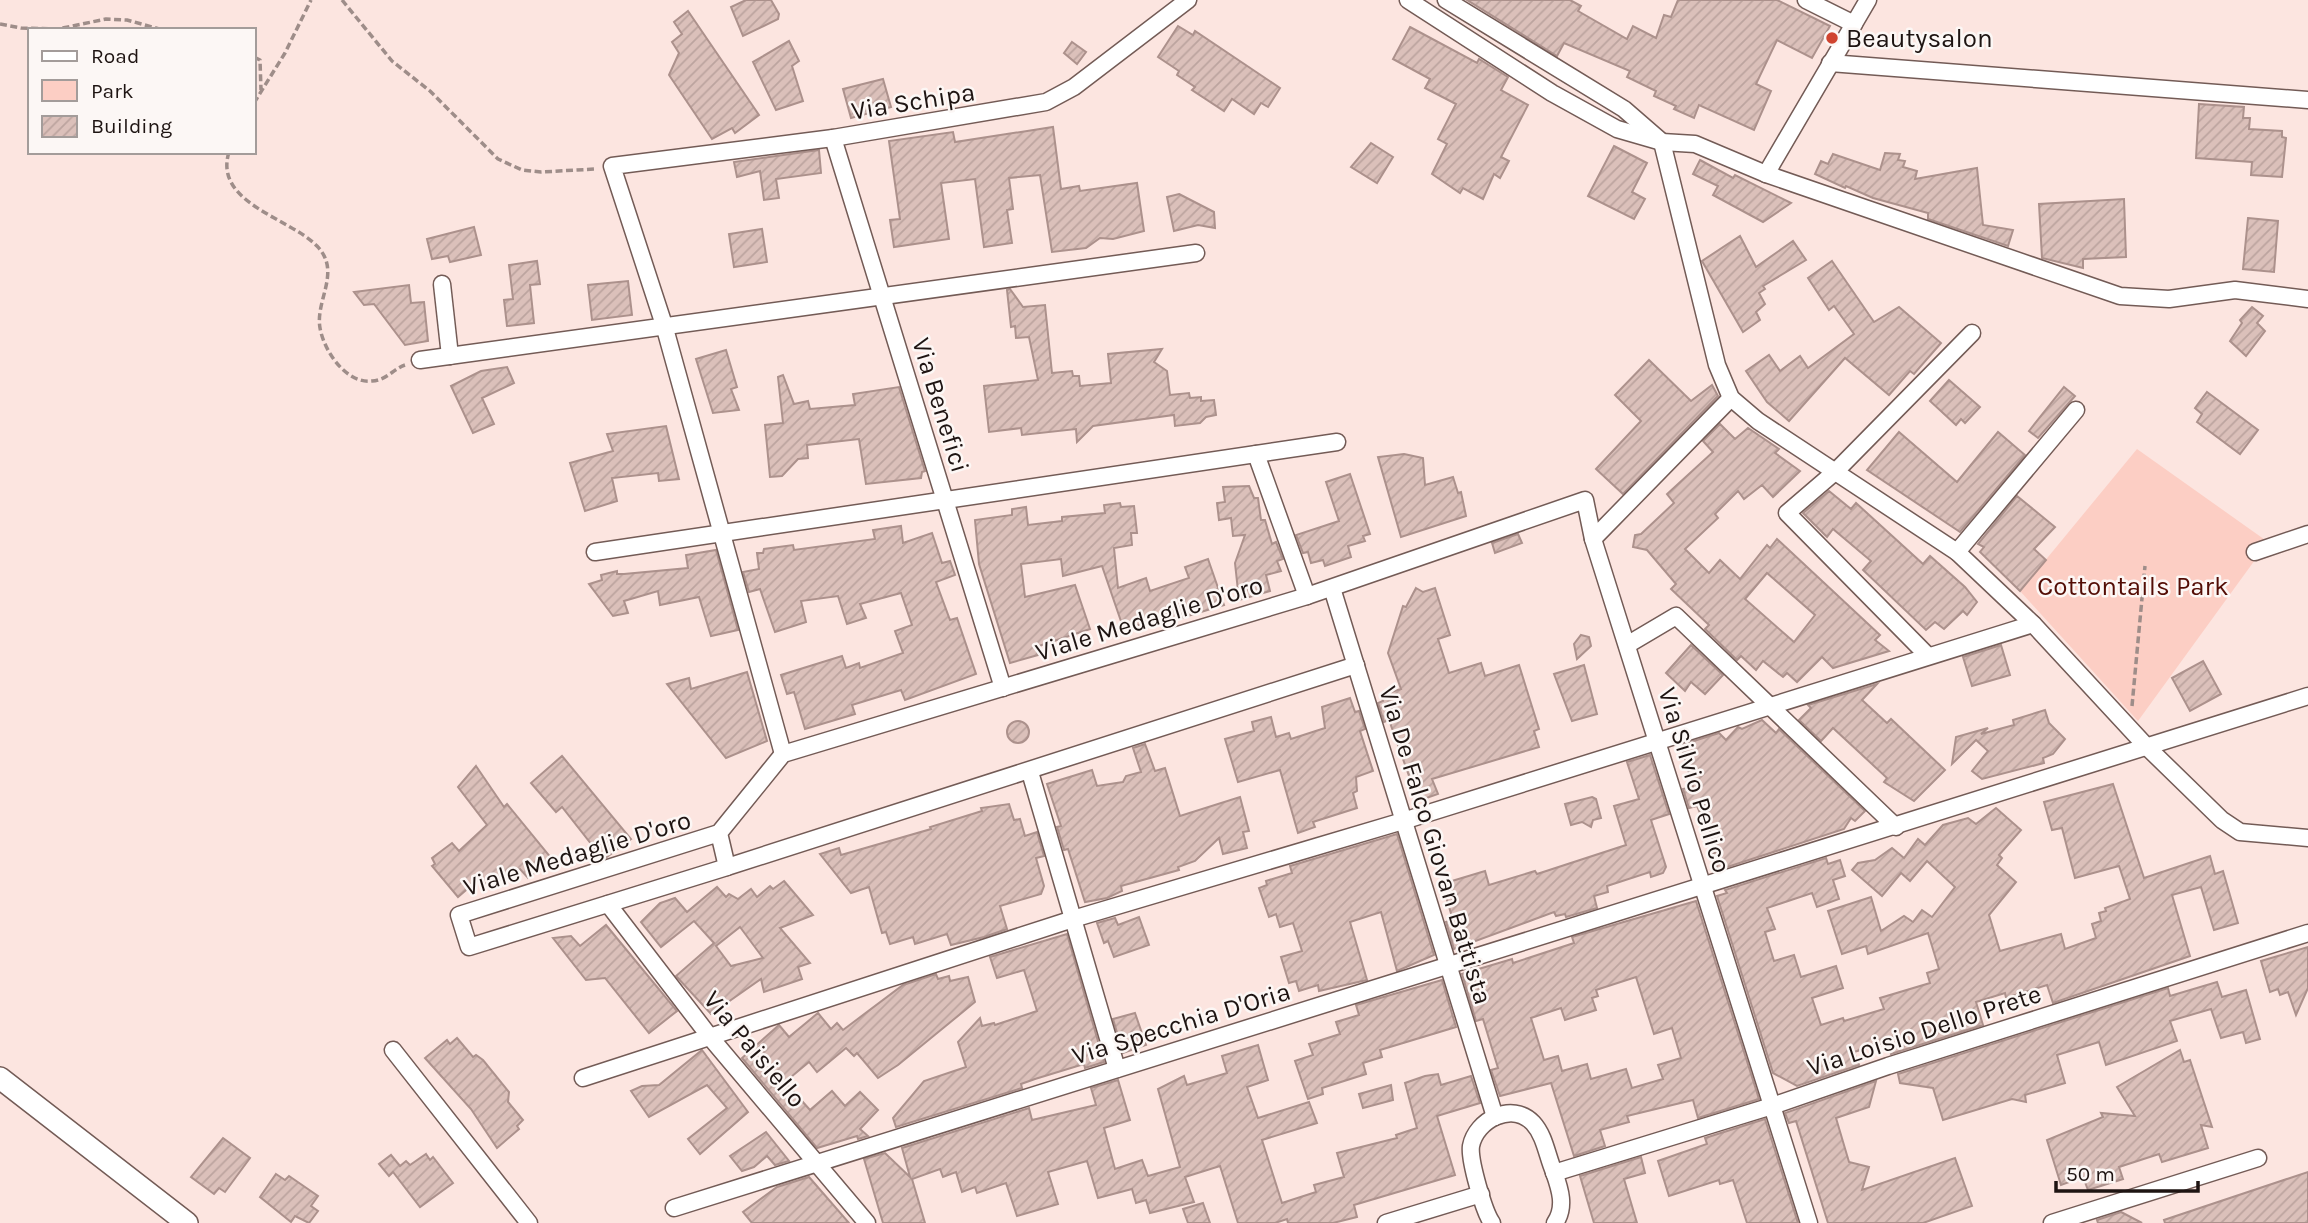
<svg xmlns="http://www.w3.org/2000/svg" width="2308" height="1223" font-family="Karla,sans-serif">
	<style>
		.park { fill: #fccec4 }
		.building { fill: url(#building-hatch); stroke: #ac918c; stroke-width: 2; fill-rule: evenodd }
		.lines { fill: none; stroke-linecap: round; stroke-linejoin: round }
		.street-casing { stroke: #735b56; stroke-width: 19 }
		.secondary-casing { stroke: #735b56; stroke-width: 24 }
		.path { stroke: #9e8d89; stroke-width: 3.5; stroke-dasharray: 7 3.5; stroke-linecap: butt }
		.street { stroke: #fff; stroke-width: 16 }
		.secondary { stroke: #fff; stroke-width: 21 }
		.poi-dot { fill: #d04430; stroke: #fcf7f5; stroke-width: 2.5 }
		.labels { text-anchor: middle; stroke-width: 5; stroke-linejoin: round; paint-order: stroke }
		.poi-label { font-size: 26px; fill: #1e1412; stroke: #fcf7f5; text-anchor: start }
		.street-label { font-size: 26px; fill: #1e1412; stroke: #fcf7f5 }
		.park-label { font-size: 26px; fill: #530d05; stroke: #fcf7f5 }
	</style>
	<defs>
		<pattern id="building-hatch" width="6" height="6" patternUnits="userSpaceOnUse" patternTransform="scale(1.75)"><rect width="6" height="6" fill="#dbc0ba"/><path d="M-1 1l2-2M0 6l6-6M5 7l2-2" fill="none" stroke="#bca49f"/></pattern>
	</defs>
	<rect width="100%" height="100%" fill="#fce5e0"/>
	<path class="park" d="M2137 449 2268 542 2138 721 2020 591Z"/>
	<g class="building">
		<path d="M746 0H771L779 14 778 19 743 36 731 7Z"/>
		<path d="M1467 0H1570L1581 6 1578 11 1627 39 1633 26 1656 38 1664 15 1671 17 1678 0H1777L1830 26 1812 58 1777 40 1756 84 1771 91 1754 130 1699 105 1694 118 1674 109 1676 106 1654 96 1656 91 1627 77 1630 71 1564 43 1557 56Z"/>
		<path d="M688 11 759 115 735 133 732 128 712 139 669 75 679 53 672 42 682 34 674 22Z"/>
		<path d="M1178 26 1193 35 1195 31 1280 88 1268 107 1261 103 1254 114 1232 99 1224 111 1192 90 1195 87 1177 75 1179 71 1158 57Z"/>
		<path d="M1410 27 1477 63 1479 59 1508 77 1501 90 1528 105 1501 157 1509 161 1500 178 1494 174 1483 199 1463 188 1460 193 1432 174 1447 144 1438 139 1456 104 1425 88 1430 79 1393 59Z"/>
		<path d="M789 41 799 61 792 66 803 101 776 110 753 62Z"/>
		<path d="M1072 42 1086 52 1077 64 1064 53Z"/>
		<path d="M883 79 891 107 851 118 843 89Z"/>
		<path d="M2199 104 2244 107 2243 118H2250L2249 129 2282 131V137L2286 138 2282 177 2251 175 2252 162 2196 158Z"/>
		<path d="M1053 127 1061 189 1079 186 1080 191 1137 183 1144 231 1113 239 1100 238 1086 248 1052 252 1040 175 1009 178 1013 209 1007 210 1012 243 984 247 975 179 941 183 949 239 894 247 890 220 900 219 889 141 953 132 955 142Z"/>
		<path d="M1371 143 1393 157 1377 183 1351 167Z"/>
		<path d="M1614 146 1647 163 1632 192 1645 199 1634 219 1588 196Z"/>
		<path d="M819 150 821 173 776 179 779 198 764 200 760 171 737 177 734 162Z"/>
		<path d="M1885 153 1900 154 1898 160 1905 161 1903 167 1917 171 1915 179 1977 168 1983 225 2013 230 2008 246 1928 219V213L1873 198 1846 186 1845 188 1815 174 1821 161 1828 164 1833 154 1880 170Z"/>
		<path d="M1700 160 1733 178 1735 175 1791 203 1763 222 1713 195 1718 186 1693 174Z"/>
		<path d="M1179 194 1214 212 1215 228 1198 225 1174 231 1167 197Z"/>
		<path d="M2124 199 2126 257 2083 259V268L2042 258 2039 204Z"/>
		<path d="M2248 218 2278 221 2274 272 2243 269Z"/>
		<path d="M474 227 481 255 450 262 448 256 432 259 427 239Z"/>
		<path d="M762 229 767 262 734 267 729 234Z"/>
		<path d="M1740 236 1756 267 1793 241 1806 260 1763 286 1765 289 1759 293 1765 304 1756 312 1760 320 1743 332 1702 261Z"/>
		<path d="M537 261 540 284 530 285 534 323 507 326 504 300 513 299 509 265Z"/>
		<path d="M1832 261 1874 322 1899 307 1941 343 1914 374 1910 371 1889 395 1845 358 1789 421 1767 402 1746 371 1769 355 1780 371 1800 356 1808 368 1854 334 1834 306 1829 310 1808 278Z"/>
		<path d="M628 281 632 315 592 320 588 285Z"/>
		<path d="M409 285 411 303 424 302 428 341 405 345 374 304 364 305 354 292Z"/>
		<path d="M1010 289 1023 307 1045 305 1052 373 1072 371 1073 376H1079L1080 386 1111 383 1108 354 1162 349 1154 362 1167 371 1170 395 1189 393 1190 398 1201 397V401L1214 400 1216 415 1206 417 1200 423 1175 426 1174 415 1093 426 1077 442 1076 429 1022 435 1021 428 989 432 984 386 1038 380 1029 337 1016 338 1015 326 1011 327 1007 290Z"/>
		<path d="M2252 307 2263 316 2257 323 2265 331 2246 356 2230 341 2242 323 2240 320Z"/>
		<path d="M726 350 737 387 731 389 739 410 713 413 696 359Z"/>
		<path d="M1649 360 1691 401 1712 385 1718 396 1623 494 1596 469 1641 421 1615 395Z"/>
		<path d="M507 367 514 383 482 398 494 424 473 433 451 386 481 371Z"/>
		<path d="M783 375 794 404 808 401 810 409 855 405 853 394 899 387 925 471 922 472 921 478 866 484 859 439 807 445 808 458 798 459 782 476 770 477 765 425 783 423 778 377Z"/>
		<path d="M1949 380 1980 407 1965 423 1961 419 1956 425 1930 401Z"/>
		<path d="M2064 387 2075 396 2038 438 2029 431Z"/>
		<path d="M2207 392 2258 430 2240 454 2197 422 2202 414 2195 408Z"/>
		<path d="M1720 424 1735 439 1748 428 1779 449 1775 453 1800 471 1773 497 1762 485 1744 499 1738 491 1715 514 1718 518 1685 549 1709 573 1720 560 1740 579 1767 545 1770 548 1777 539 1880 635 1875 640 1889 651 1833 668 1822 657 1797 682 1787 673 1783 677 1763 661 1756 670 1741 656 1737 660 1705 629 1709 625 1671 589 1676 584 1647 550 1633 547 1635 535 1641 534 1674 503 1667 494 1713 452 1703 441ZM1767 573 1815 615 1794 642 1745 599Z"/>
		<path d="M666 426 679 479 659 481 658 473 612 478 617 501 585 511 570 463 613 451 607 434Z"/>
		<path d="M1899 432 1957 482 1998 432 2025 455 1960 532 1867 470Z"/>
		<path d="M1404 454 1423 458 1425 485 1453 477 1458 493 1461 492 1466 516 1401 537 1378 457Z"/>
		<path d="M1350 474 1370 534 1363 536 1365 541 1348 546 1351 557 1325 566 1323 560 1311 563 1308 552 1303 553 1296 535 1339 521 1326 482Z"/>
		<path d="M1249 486 1254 498H1258L1261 520H1265L1272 544 1276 542 1283 559 1277 561 1281 571 1266 575 1270 591 1239 600 1235 563 1245 535 1233 536 1231 518 1219 520 1217 503 1225 502 1223 487Z"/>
		<path d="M1829 491 1851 509 1856 503 1923 564 1930 556 1965 587 1977 602 1967 615 1963 611 1944 629 1935 622 1926 630 1863 570 1871 561 1833 529 1827 537 1803 513Z"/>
		<path d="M2017 496 2055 527 2034 549 2046 560 2020 591 1980 552 1984 547 1978 544Z"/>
		<path d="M1120 503 1121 507 1134 506 1137 533H1131L1132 545 1114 548 1118 588 1146 578 1150 591 1189 578 1185 567 1208 559 1224 605 1161 624 1159 618 1124 630 1102 566 1063 576 1061 559 1021 564 1025 597 1075 585 1090 629 1036 647 1038 655 1010 663 979 564 975 520 1012 515V509L1026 507 1028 525 1062 521V517L1105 513 1104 505Z"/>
		<path d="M901 526 903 543 932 533 942 563 950 561 955 575 936 582 950 620 957 618 976 674 905 700 901 690 852 705 855 714 805 729 794 692 787 694 781 675 842 656 846 668 859 663 860 668 903 653 895 631 912 625 901 593 860 604 866 618 847 624 838 596 801 601 806 622 775 632 760 589 749 592 743 572 759 569 757 553H763L764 549 793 545 794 550 875 539 873 530Z"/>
		<path d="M1518 534 1522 543 1495 553 1492 543Z"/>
		<path d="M716 550 738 630 711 636 699 597 660 605 658 591 624 601 628 613 613 616 589 584 602 580 601 575 617 571V574H624L688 568 686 555Z"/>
		<path d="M1416 588 1423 592 1435 588 1450 635 1438 639 1449 673 1481 663 1485 676 1519 665 1539 729 1534 731 1539 747 1432 779 1438 794 1418 801 1389 720 1384 722 1378 703 1383 701 1381 695 1401 689 1388 653 1403 606 1406 607Z"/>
		<path d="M1581 635 1589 637 1591 646 1577 659 1574 644Z"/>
		<path d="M1691 645 1723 675 1705 694 1691 682 1685 691 1666 673Z"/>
		<path d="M2001 645 2010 675 1972 686 1963 657Z"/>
		<path d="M2203 661 2221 694 2190 711 2172 678Z"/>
		<path d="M1584 665 1597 714 1572 721 1554 674Z"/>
		<path d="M747 672 767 741 726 758 667 684 689 678 691 689Z"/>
		<path d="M1877 684 1862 700 1887 723 1891 719 1945 770 1914 801 1884 782 1887 778 1833 728 1821 741 1799 720 1811 708 1808 705Z"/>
		<path d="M1350 698 1355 712 1359 711 1365 729 1360 731 1373 771 1356 777 1357 791 1353 793 1357 808 1313 822 1315 827 1298 833 1280 770 1238 782 1225 739 1254 731 1252 722 1271 717 1276 737 1289 733 1291 739 1325 728 1322 707Z"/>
		<path d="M2045 710 2049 723 2065 739 2053 754 2043 758 2044 763 1982 779 1972 771 1988 751 1976 740 1952 764 1956 737 1988 728 1981 734 2014 725 2013 720Z"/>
		<path d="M1762 720 1776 733 1779 729 1865 811 1855 821 1851 818 1844 829 1718 870 1712 854 1717 852 1703 812 1700 813 1697 806 1689 808 1683 789 1693 787 1681 745 1719 733 1726 740 1738 727 1742 729Z"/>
		<circle cx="1018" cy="732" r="11"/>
		<path d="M1145 744 1155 771 1165 768 1180 816 1240 797 1249 831 1243 832 1247 848 1223 854 1219 838 1195 861 1178 867 1179 870 1121 886 1122 891 1107 898 1085 902 1068 849 1064 850 1057 827 1061 826 1047 784 1092 770 1097 786 1123 782 1126 776 1141 772 1133 748Z"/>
		<path d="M1650 755 1669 814 1651 820 1666 867 1663 873 1651 877 1650 872 1607 886 1608 892 1594 896 1597 908 1566 917 1565 914 1556 916 1554 912 1454 949 1446 922 1453 920 1442 884 1485 871 1489 885 1535 871 1537 874 1626 845 1614 806 1639 799 1627 762Z"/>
		<path d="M562 756 631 839 607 857 603 859 562 807 556 812 531 783Z"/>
		<path d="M476 766 504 807 507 804 552 859 528 878 520 869 511 876 508 873 490 889 480 878 458 897 432 866 435 864 432 858 452 843 459 851 487 825 458 787Z"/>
		<path d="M2113 784 2144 878 2210 856 2215 874 2223 871 2238 923 2214 930 2201 887 2172 895 2190 956 2053 1003 2047 985 2006 998 2005 993 1976 1002 1983 1025 1891 1054 1887 1042 1854 1052 1859 1065 1797 1086 1773 1073 1717 896 1727 893 1725 890 1826 858 1828 864 1840 860 1845 876 1833 880 1839 899 1817 907 1812 893 1767 908 1775 929 1765 932 1774 961 1794 955 1801 977 1836 966 1843 988 1812 998 1821 1025 1843 1018 1844 1021 1884 1009 1880 998 1930 983 1927 973 1939 969 1928 933 1868 954 1866 946 1842 954 1828 911 1871 897 1881 931 1904 916 1913 922 1922 910 1932 917 1955 887 1927 861 1910 881 1901 873 1882 896 1852 870 1858 863 1875 860 1892 848 1904 858 1918 839 1925 845 1943 825 1968 818 1976 824 1996 808 2021 830 1999 855 2002 858 1997 865 2016 882 1989 915 2000 951 2061 934 2065 949 2096 938 2092 924 2101 921 2099 913 2106 911 2105 908 2130 899 2119 866 2075 878 2062 828 2052 830 2044 802Z"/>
		<path d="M1592 797 1596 799 1601 818 1593 820 1591 827 1582 822 1571 825 1565 804Z"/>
		<path d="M1009 804 1014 820 1020 819 1025 836 1037 832 1044 856 1036 858 1044 886 1041 894 1000 906 1007 929 984 937 951 945 947 934 915 944 913 937 890 944 886 932 882 933 869 887 851 893 820 854 839 848 841 855 931 829 930 827 982 811 981 808Z"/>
		<path d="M1397 834 1434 955 1397 971 1381 912 1350 922 1367 980 1319 991 1318 985 1299 991 1296 981 1289 983 1281 957 1302 951 1293 923 1280 927 1276 914 1269 917 1259 888 1267 885 1266 881 1292 873 1290 866Z"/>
		<path d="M784 881 813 915 780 928 810 963 798 967 802 979 764 992 761 979 711 1014 676 976 714 943 694 921 661 947 641 922 660 903 675 898 687 912 717 887 726 897 729 894 738 899 751 889 757 897 770 886 773 889ZM740 927 763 958 731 966 716 946Z"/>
		<path d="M1696 901 1759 1099 1698 1118 1693 1100 1627 1116 1629 1122 1600 1130 1605 1146 1574 1156 1551 1083 1500 1096 1491 1070 1498 1068 1483 1019 1476 1021 1462 974 1512 959 1513 963 1574 943 1572 937ZM1636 977 1654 1034 1672 1028 1681 1058 1658 1065 1663 1079 1632 1088 1626 1069 1591 1079 1587 1064 1562 1071 1558 1056 1544 1060 1531 1018 1561 1008 1565 1020 1596 1010 1592 998 1598 996 1596 990Z"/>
		<path d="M1139 917 1149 945 1114 957 1108 941 1104 943 1097 923 1115 918 1118 925Z"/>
		<path d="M606 925 677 1011 649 1033 605 978 586 980 553 938 571 936 580 946Z"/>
		<path d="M1067 934 1104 1062 1085 1068 1084 1064 1035 1079 1021 1084 1022 1088 896 1127 893 1118 924 1081 966 1067 958 1042 980 1018 982 1026 994 1023 995 1025 1037 1011 1024 970 997 978 990 957Z"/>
		<path d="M2308 947V988L2296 1015 2288 992 2280 995 2278 989 2270 992 2261 961Z"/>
		<path d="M936 974 938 979 949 976 950 981 968 977 975 1002 898 1065 878 1078 857 1053 854 1056 846 1048 817 1072 809 1062 785 1082 810 1110 832 1091 845 1106 860 1092 878 1110 860 1129 868 1136 858 1139 857 1136 817 1148 742 1058 779 1025 789 1037 818 1013 831 1029 837 1023 843 1030 903 985Z"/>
		<path d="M1442 980 1456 1027 1380 1050 1382 1057 1363 1063 1366 1074 1322 1088 1323 1094 1308 1099 1295 1061 1313 1055 1309 1044 1340 1034 1336 1022 1359 1015 1356 1005Z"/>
		<path d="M2217 982 2222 997 2246 990 2260 1039 2246 1043 2243 1032 2221 1038 2211 1009 2170 1021 2177 1041 2106 1065 2099 1042 2057 1055 2065 1083 2025 1095 2026 1102 2012 1099 1943 1120 1933 1088 1900 1083 1898 1074 2168 988 2170 996Z"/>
		<path d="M1135 1013 1146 1045 1123 1053 1113 1019Z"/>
		<path d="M457 1038 473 1057 476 1055 483 1060 509 1092 508 1102 523 1120 517 1126 519 1129 497 1148 471 1109 425 1058 447 1040 450 1044Z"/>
		<path d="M1258 1045 1268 1080 1247 1087 1258 1118 1309 1102 1317 1123 1262 1140 1282 1203 1316 1192 1314 1185 1344 1177 1337 1153 1397 1138 1396 1135 1417 1128 1405 1083 1425 1076 1438 1074 1441 1085 1471 1076 1480 1103 1437 1116 1455 1175 1354 1205 1357 1217 1333 1223H1288L1287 1219 1275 1223H1238L1220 1166 1185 1177 1194 1202 1150 1213 1146 1200 1136 1203 1132 1189 1098 1198 1087 1161 1048 1172 1058 1204 1017 1216 1006 1183 977 1193 975 1187 962 1192 956 1172 943 1177 940 1169 912 1179 925 1223H883L864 1159 885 1153 910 1177 902 1148 1029 1108 1032 1120 1096 1105 1091 1088 1118 1080 1130 1120 1104 1128 1115 1169 1142 1160 1148 1176 1180 1167 1158 1089 1184 1076 1187 1085 1227 1073 1222 1056Z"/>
		<path d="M702 1050 748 1112 700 1154 688 1139 727 1108 707 1085 649 1117 631 1091 642 1086 659 1085Z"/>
		<path d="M2180 1050 2184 1062 2190 1060 2212 1127 2201 1125 2208 1148 2162 1162 2159 1154 2119 1167 2123 1179 2088 1190 2083 1177 2061 1185 2047 1140 2103 1117 2101 1113 2135 1116 2117 1087Z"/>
		<path d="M1876 1081 1869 1107 1836 1118 1849 1162 1869 1167 1862 1190 1955 1158 1972 1206 1923 1223H1828L1796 1121 1789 1123 1785 1113Z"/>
		<path d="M1391 1085 1393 1100 1363 1108 1359 1094Z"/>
		<path d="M1765 1119 1798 1223H1747L1733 1180 1720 1184 1719 1180 1669 1196 1658 1161 1707 1144 1705 1138Z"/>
		<path d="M766 1132 789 1161 775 1165 767 1156 754 1167 742 1171 730 1156Z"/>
		<path d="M223 1138 250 1158 225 1192 219 1188 214 1194 191 1177Z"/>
		<path d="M426 1154 430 1160 433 1157 453 1183 420 1207 393 1172 389 1176 379 1164 391 1155 400 1166 406 1161 410 1165Z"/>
		<path d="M1641 1157 1645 1173 1624 1179 1637 1223H1594L1580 1176Z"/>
		<path d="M2308 1172V1223H2165L2164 1220Z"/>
		<path d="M276 1174 285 1180 289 1176 318 1196 311 1206 318 1211 309 1223 295 1216 291 1222 260 1197Z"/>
		<path d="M809 1177 849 1223H752L743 1212 777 1187Z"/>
		<path d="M1203 1203 1210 1223H1188L1183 1209Z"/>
		<path d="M2121 1212 2142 1223H2098L2097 1220Z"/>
	</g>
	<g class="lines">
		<defs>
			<g id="street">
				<path d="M1408 0 1552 93 1617 129 1662 142 1695 144 1766 174 2120 296 2169 299 2235 290 2308 299"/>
				<path d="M1446 0 1624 109 1662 142 1717 365 1731 398 1758 421 1957 552 2033 624 2146 746 2222 820 2240 832 2308 838"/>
				<path d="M1806 0 1854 24"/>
				<path d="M1830 63 2308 100"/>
				<path d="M833 138 1003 688"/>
				<path d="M1766 174 1868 0"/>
				<path d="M442 284 450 356"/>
				<path d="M420 360 1196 253"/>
				<path d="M1731 398 1593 539 1809 1223"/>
				<path d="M1256 454 1307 596"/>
				<path d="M595 552 1337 442"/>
				<path d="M1957 552 2076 410"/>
				<path d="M2255 552 2308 534"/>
				<path d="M1332 588 1495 1117"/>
				<path d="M1627 645 1676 616 1896 827"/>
				<path d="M1928 656 1787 513 1836 471 1972 333"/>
				<path d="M783 754 664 325 612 166 833 138 1046 102 1074 87 1188 0"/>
				<path d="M1030 772 1117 1069"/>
				<path d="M719 833 727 867 469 947 459 915 719 833 783 754 1307 596 1585 500 1593 539"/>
				<path d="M727 867 1356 665"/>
				<path d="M608 904 710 1037 867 1223"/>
				<path d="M393 1050 529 1223"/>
				<path d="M583 1078 1073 919 1403 821 2033 624"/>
				<path d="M1554 1173 1772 1106 1888 1066 2308 933"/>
				<path d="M674 1208 2308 696"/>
				<path d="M1386 1223 1481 1194"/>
				<path d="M1492 1223C1484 1212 1469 1160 1471 1146 1476 1120 1512 1101 1533 1123 1545 1136 1547 1156 1554 1172 1560 1189 1566 1207 1555 1223"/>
				<path d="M2052 1223 2258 1158"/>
			</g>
			<path id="secondary" d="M0 1078 187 1223"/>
		</defs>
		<use href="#street" class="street-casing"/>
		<use href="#secondary" class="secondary-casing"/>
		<g class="path">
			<path d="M342 0 392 61 430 91 498 159 522 170 541 172 595 169"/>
			<path d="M0 24 21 28 58 29 106 19 127 20 163 30"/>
			<path d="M254 57 260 60 261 90"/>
			<path d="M254 103 285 53 311 0"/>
			<path d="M229 152C213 203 290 218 317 246 342 272 315 300 320 328 324 351 346 384 372 381 387 380 393 369 405 365"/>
			<path d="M2132 706 2145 566"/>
		</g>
		<use href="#street" class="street"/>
		<use href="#secondary" class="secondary"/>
	</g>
	<circle class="poi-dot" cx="1832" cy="38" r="7"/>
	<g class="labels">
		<g class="poi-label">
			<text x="1846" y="47">Beautysalon</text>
		</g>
		<g class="street-label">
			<text transform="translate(913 101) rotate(-9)" y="9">Via Schipa</text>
			<text transform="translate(941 405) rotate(73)" y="9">Via Benefici</text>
			<text transform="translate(1149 618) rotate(-17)" y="9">Viale Medaglie D'oro</text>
			<text transform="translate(1695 780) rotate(73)" y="9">Via Silvio Pellico</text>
			<text transform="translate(1436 845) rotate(73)" y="9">Via De Falco Giovan Battista</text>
			<text transform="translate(577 853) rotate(-17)" y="9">Viale Medaglie D'oro</text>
			<text transform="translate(1181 1023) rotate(-17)" y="9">Via Specchia D'Oria</text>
			<text transform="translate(1924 1030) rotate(-18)" y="9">Via Loisio Dello Prete</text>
			<text transform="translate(755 1049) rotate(50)" y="9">Via Paisiello</text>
		</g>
		<g class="park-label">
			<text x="2133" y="595">Cottontails Park</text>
		</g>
	</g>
	<rect x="28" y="28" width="228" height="126" fill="#fcf7f5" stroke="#a39c9a" stroke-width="2"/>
	<rect x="42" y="51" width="35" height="10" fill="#ffffff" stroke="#a39c9a" stroke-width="2"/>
	<text x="91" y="63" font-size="21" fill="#1e1412">Road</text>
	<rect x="42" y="80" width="35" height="21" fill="#fccec4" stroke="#a39c9a" stroke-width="2"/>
	<text x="91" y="98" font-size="21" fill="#1e1412">Park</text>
	<rect x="42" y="116" width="35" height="21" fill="url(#building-hatch)" stroke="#a39c9a" stroke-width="2"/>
	<text x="91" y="133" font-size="21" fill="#1e1412">Building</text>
	<path d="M2056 1181v10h142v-10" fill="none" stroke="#1e1412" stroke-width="3.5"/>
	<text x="2066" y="1181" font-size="21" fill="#1e1412" stroke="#fcf7f5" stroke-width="5" paint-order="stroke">50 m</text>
</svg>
